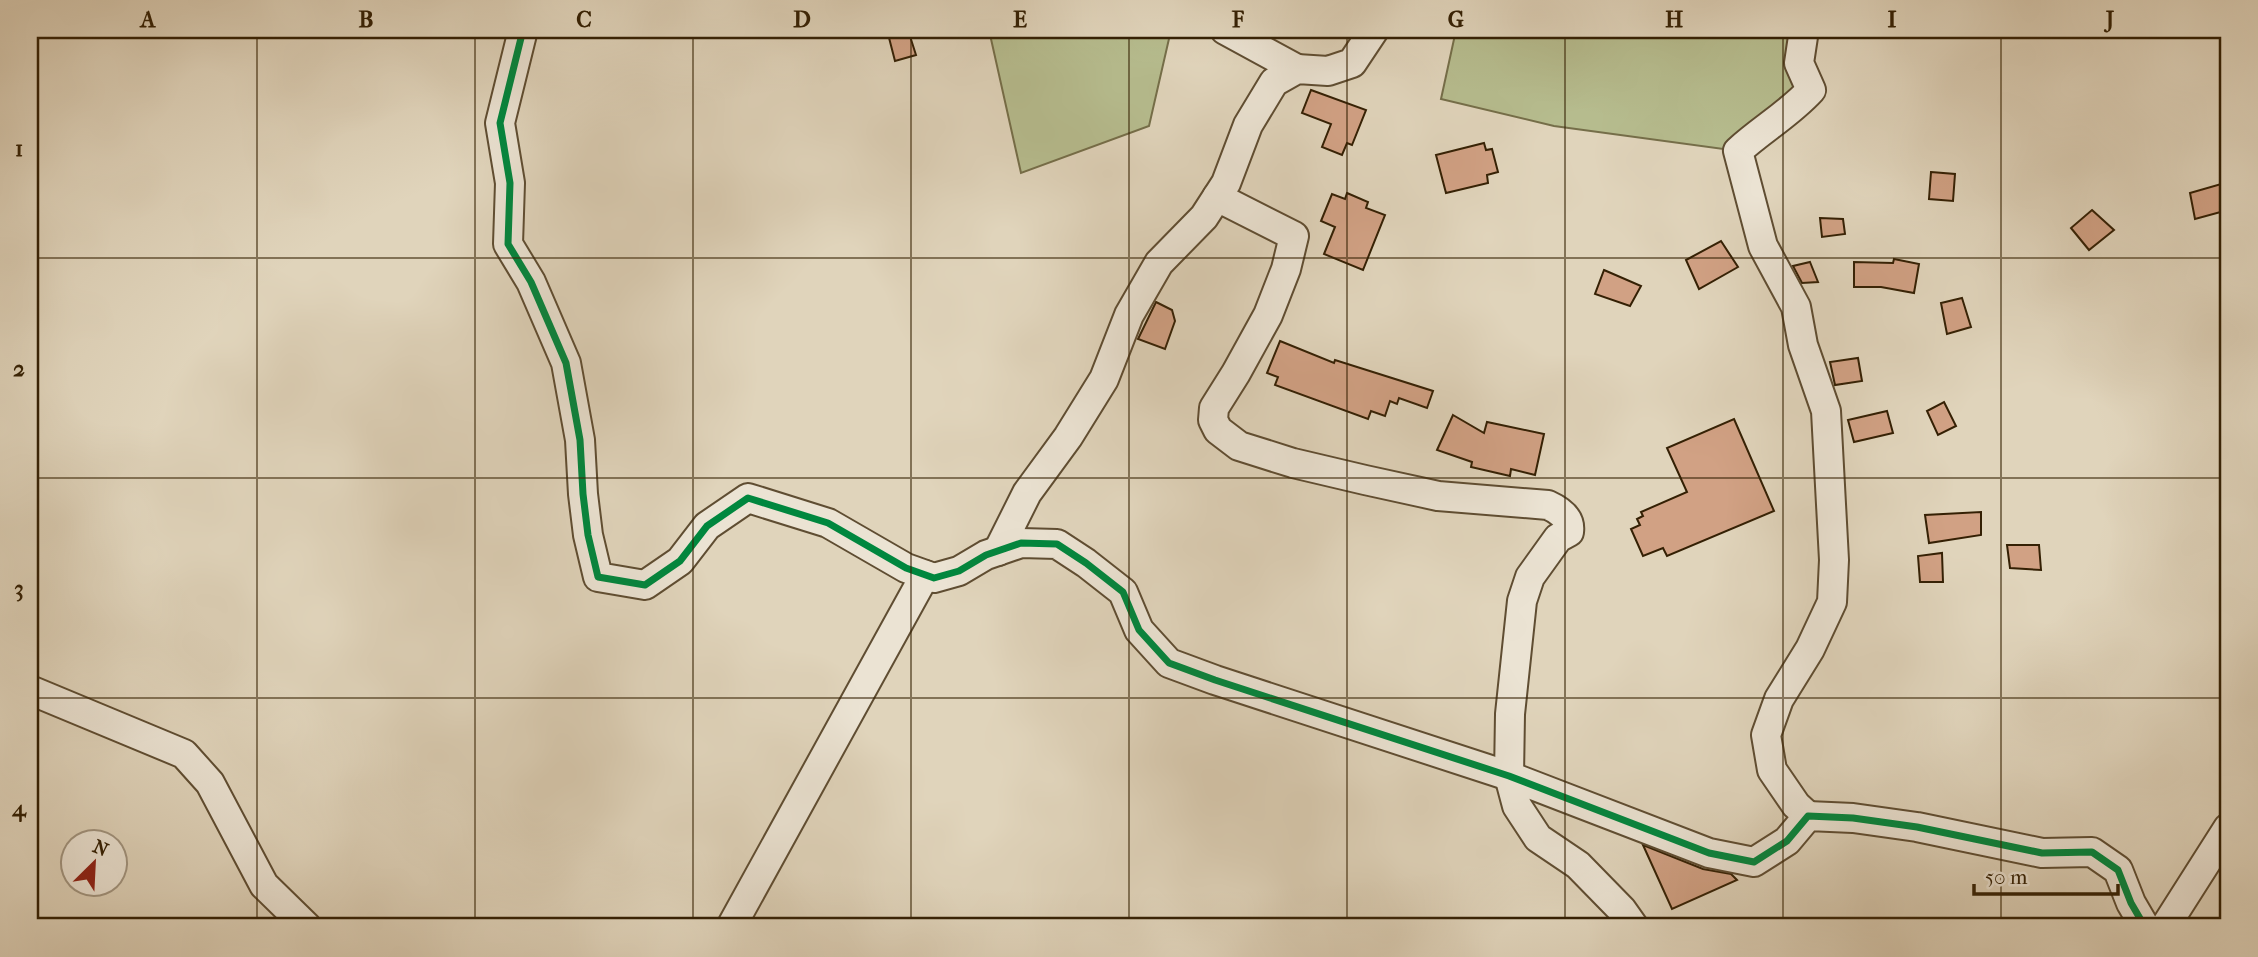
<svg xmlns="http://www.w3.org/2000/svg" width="2258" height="957" font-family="'IM FELL French Canon',serif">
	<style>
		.green { fill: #b6bc8e; stroke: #756e49; stroke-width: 2 }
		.building { fill: #d1a184; stroke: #342004; stroke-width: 2 }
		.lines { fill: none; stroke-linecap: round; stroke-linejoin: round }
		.minor-casing { stroke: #5f4d32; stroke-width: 32 }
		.minor { stroke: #ebe3d3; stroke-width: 28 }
		.cycleway-casing { stroke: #ebe3d3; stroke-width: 11 }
		.cycleway { stroke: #00873e; stroke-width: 7 }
		.grid { fill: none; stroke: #342004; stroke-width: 2; stroke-opacity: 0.55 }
		.neatline { fill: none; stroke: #342004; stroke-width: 2.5 }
		.grid-label { font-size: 23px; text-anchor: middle; font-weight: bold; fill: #342004 }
	</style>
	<rect width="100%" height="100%" fill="#e0d4bb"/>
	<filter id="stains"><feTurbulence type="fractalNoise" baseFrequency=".00286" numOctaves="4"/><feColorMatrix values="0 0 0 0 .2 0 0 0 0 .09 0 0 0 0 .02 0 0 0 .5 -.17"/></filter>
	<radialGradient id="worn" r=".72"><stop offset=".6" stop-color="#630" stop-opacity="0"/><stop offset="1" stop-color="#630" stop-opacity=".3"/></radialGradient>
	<g class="green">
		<path d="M989 30H1171L1149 126 1021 173Z"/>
		<path d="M1456 30H1804L1811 90 1738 151 1554 126 1441 99Z"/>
	</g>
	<g class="building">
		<path d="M887 30H908L916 55 895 61Z"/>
		<path d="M1311 90 1366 110 1352 145 1347 143 1342 155 1322 147 1331 124 1302 113Z"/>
		<path d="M1484 143 1486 150 1492 149 1498 172 1487 175 1488 183 1446 193 1436 155Z"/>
		<path d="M1931 172 1955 174 1953 201 1929 199Z"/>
		<path d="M2228 182V210L2195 219 2190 193Z"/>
		<path d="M1347 193 1368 202 1366 208 1385 215 1363 270 1324 254 1335 227 1321 221 1332 194 1345 199Z"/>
		<path d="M2092 210 2114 230 2089 250 2071 228Z"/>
		<path d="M1820 218 1843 219 1845 234 1822 237Z"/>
		<path d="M1721 241 1738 267 1699 289 1686 260Z"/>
		<path d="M1894 259 1919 264 1914 293 1881 287H1854V262L1893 263Z"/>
		<path d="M1810 262 1818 282 1802 283 1793 266Z"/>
		<path d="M1604 270 1641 286 1630 306 1595 294Z"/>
		<path d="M1962 298 1971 327 1947 334 1941 303Z"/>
		<path d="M1156 302 1172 310 1175 321 1165 349 1138 339Z"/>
		<path d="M1280 341 1334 363 1335 360 1433 391 1427 408 1399 398 1397 404 1390 401 1385 416 1371 411 1368 419 1275 385 1278 377 1267 373Z"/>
		<path d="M1858 358 1862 381 1835 385 1830 362Z"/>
		<path d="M1944 402 1956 426 1938 435 1927 411Z"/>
		<path d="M1887 411 1893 433 1854 442 1848 420Z"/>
		<path d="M1453 415 1484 433 1487 422 1544 434 1535 475 1511 469 1510 476 1471 467 1472 462 1437 450Z"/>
		<path d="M1734 419 1774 511 1667 556 1663 548 1643 556 1631 529 1640 525 1637 519 1643 516 1641 512 1687 492 1667 448Z"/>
		<path d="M1981 512V535L1929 543 1925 515Z"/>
		<path d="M2007 545H2039L2041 570 2010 568Z"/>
		<path d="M1942 553 1943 582H1920L1918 556Z"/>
		<path d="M1643 845 1703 869 1731 874 1737 880 1672 909Z"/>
	</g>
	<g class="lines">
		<defs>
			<g id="minor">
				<path d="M523 30 500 123 510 183 508 244 531 282 566 363 580 440 583 494 588 535 598 577 645 585 680 561 707 526 748 498 828 523 906 568 934 578 959 571 986 555 1021 543 1057 544 1086 563 1123 592 1139 630 1169 663 1215 680 1509 776 1709 853 1754 862 1787 841 1808 816 1853 818 1917 827 2042 853 2092 852 2118 870 2131 903 2145 927"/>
				<path d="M1225 30 1297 69"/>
				<path d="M1804 30 1799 63 1811 90C1789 114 1762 129 1738 151L1763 246 1796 307 1803 345 1826 411 1834 560 1832 602 1810 649 1779 699 1766 735 1772 770 1796 805 1808 816"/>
				<path d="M1217 197 1294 236 1286 269 1268 315 1236 373 1214 408 1213 420 1218 430 1239 446 1293 463 1365 480 1438 496 1548 505C1559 510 1571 518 1569 532L1558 538 1530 577 1522 601 1510 714 1509 776 1517 806 1538 838 1578 865 1622 910 1634 927"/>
				<path d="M998 551 1027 493 1068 437 1104 379 1129 315 1159 263 1204 217 1226 183 1248 125 1274 82 1297 69 1328 71 1352 63 1374 30"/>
				<path d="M30 690 184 754 210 783 264 885 307 927"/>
				<path d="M731 927 925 575"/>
				<path d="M2165 927 2228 828"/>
			</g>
		</defs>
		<use href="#minor" class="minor-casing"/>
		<use href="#minor" class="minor"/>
		<defs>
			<path id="cycleway" d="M523 30 500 123 510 183 508 244 531 282 566 363 580 440 583 494 588 535 598 577 645 585 680 561 707 526 748 498 828 523 906 568 934 578 959 571 986 555 1021 543 1057 544 1086 563 1123 592 1139 630 1169 663 1215 680 1509 776 1709 853 1754 862 1787 841 1808 816 1853 818 1917 827 2042 853 2092 852 2118 870 2131 903 2145 927"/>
		</defs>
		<use href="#cycleway" class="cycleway-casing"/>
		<use href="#cycleway" class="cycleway"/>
	</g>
	<path class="grid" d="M257 30V927M475 30V927M693 30V927M911 30V927M1129 30V927M1347 30V927M1565 30V927M1783 30V927M2001 30V927M30 258H2228M30 478H2228M30 698H2228"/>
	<rect width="2258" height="957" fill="none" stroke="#e0d4bb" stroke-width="77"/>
	<g transform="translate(94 863) rotate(24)"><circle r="33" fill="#ebe3d3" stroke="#a29580" stroke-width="2"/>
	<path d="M0-5L12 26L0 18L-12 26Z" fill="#8f2418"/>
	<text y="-10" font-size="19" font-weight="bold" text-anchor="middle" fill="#342004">N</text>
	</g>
	<path d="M1974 884v10h144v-10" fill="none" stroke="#342004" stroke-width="3.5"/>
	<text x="1985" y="884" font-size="21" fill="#342004" stroke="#ebe3d3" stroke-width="5" paint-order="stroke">50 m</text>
	<rect x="38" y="38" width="2182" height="880" class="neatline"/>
	<g class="grid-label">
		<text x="148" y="27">A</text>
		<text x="366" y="27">B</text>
		<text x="584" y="27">C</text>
		<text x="802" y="27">D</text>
		<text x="1020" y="27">E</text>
		<text x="1238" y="27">F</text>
		<text x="1456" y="27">G</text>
		<text x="1674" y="27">H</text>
		<text x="1892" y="27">I</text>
		<text x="2110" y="27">J</text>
		<text x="19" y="156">1</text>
		<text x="19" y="376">2</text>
		<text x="19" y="596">3</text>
		<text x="19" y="816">4</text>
	</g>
	<rect width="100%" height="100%" filter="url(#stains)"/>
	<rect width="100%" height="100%" fill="url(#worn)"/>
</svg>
